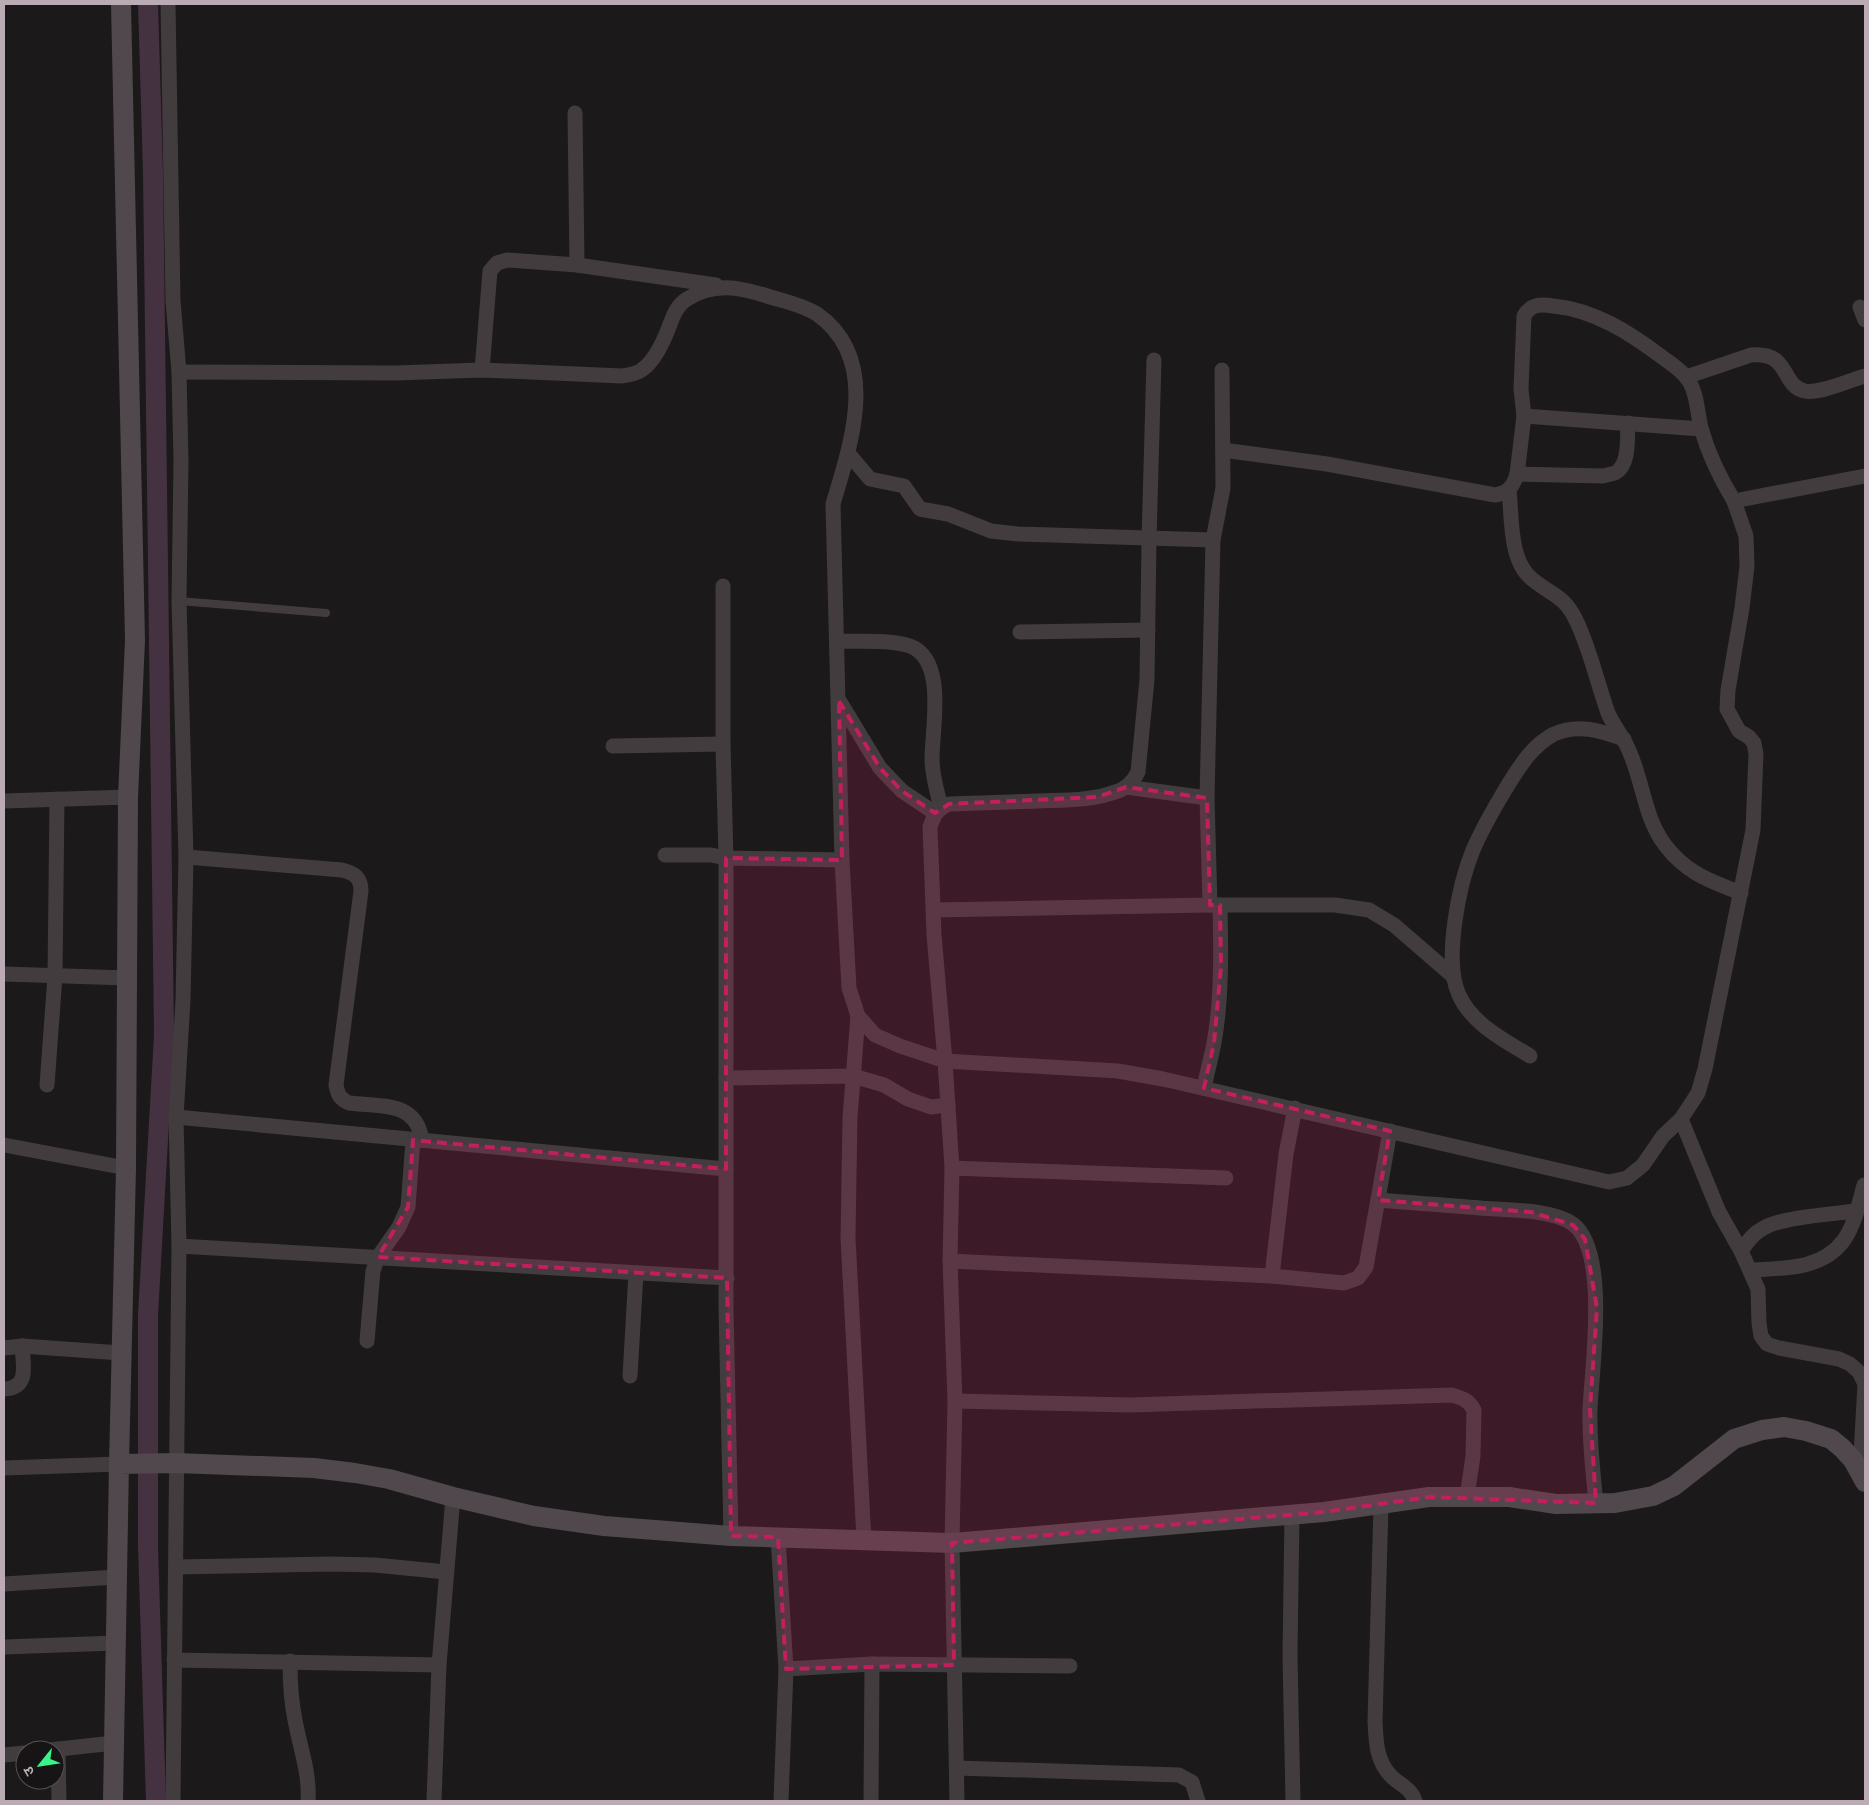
<svg xmlns="http://www.w3.org/2000/svg" width="1869" height="1805" font-family="Rubik,'Noto Sans Devanagari',sans-serif">
	<style>
		.lines { fill: none; stroke-linecap: round; stroke-linejoin: round }
		.canal { stroke: #453240; stroke-width: 20 }
		.lane { stroke: #423c3e; stroke-width: 8 }
		.street { stroke: #423c3e; stroke-width: 15 }
		.secondary { stroke: #50484c; stroke-width: 20 }
		.marked { fill: #c21f5f; fill-opacity: 0.2; stroke: #c21f5f; stroke-width: 4; stroke-dasharray: 10 6; stroke-linejoin: round }
	</style>
	<rect width="100%" height="100%" fill="#1b1919"/>
	<g class="lines">
		<path class="canal" d="M148 4 153 172 164 1035 148 1315V1546L156 1801"/>
		<path class="lane" d="M179 601 326 613"/>
		<g class="street">
			<path d="M168 4 173 301 179 372 181 461 179 601 186 857 183 1000 176 1117 179 1246 173 1801"/>
			<path d="M575 113 577 265"/>
			<path d="M1860 307 1865 320"/>
			<path d="M482 370 490 271 497 263 507 260 577 265 716 285"/>
			<path d="M179 372 395 373 482 370 622 376C629 375 637 374 643 369 655 360 664 340 669 327 673 316 677 305 687 299 714 282 739 287 767 296 783 301 803 305 817 314 881 359 851 443 833 504L842 860 849 988 858 1016 875 1035 900 1046 945 1061 1118 1071 1163 1079 1609 1182 1627 1178 1643 1165 1663 1136 1681 1119 1698 1093 1705 1069 1753 830 1756 754 1754 743 1749 737 1739 731 1727 709 1728 690 1742 608 1747 566 1746 536 1734 501"/>
			<path d="M1686 377 1751 355C1791 351 1780 386 1805 391 1820 394 1850 380 1865 376"/>
			<path d="M1524 416 1701 429"/>
			<path d="M1223 450 1327 464 1495 495C1508 493 1513 487 1517 474L1524 416 1521 389 1524 316C1531 304 1540 304 1553 306 1595 310 1630 333 1662 357 1670 363 1680 369 1686 377 1697 390 1697 411 1701 428 1708 453 1720 478 1734 501L1865 476"/>
			<path d="M848 453 870 479 904 486 920 509 948 514 991 531 1018 534 1213 540"/>
			<path d="M1517 474 1603 476C1606 475 1612 474 1615 473 1630 465 1627 438 1628 423"/>
			<path d="M1509 490C1512 517 1509 561 1532 579 1551 595 1564 595 1576 620 1590 649 1597 682 1608 713 1614 727 1625 739 1630 753 1643 783 1645 819 1665 845 1686 873 1710 881 1741 893"/>
			<path d="M723 586V744L726 858V1308L731 1536"/>
			<path d="M1020 632 1148 630"/>
			<path d="M838 641C859 642 889 639 910 646 947 660 932 728 932 759 932 775 937 791 941 808"/>
			<path d="M840 702 880 768 902 791 935 813"/>
			<path d="M613 746 723 744"/>
			<path d="M1126 787 1207 798"/>
			<path d="M4 801 128 797"/>
			<path d="M665 855H711L726 858 842 860"/>
			<path d="M186 857 342 870C354 873 361 877 361 891L336 1085C338 1095 340 1099 349 1103 382 1107 416 1101 422 1140"/>
			<path d="M1210 905 1207 798 1213 540 1223 488 1222 370"/>
			<path d="M933 910 1210 905H1335L1369 910 1394 925 1453 976"/>
			<path d="M4 974 127 978"/>
			<path d="M858 1016 850 1117 848 1238 864 1540"/>
			<path d="M1530 1056C1504 1040 1472 1024 1459 995 1443 961 1459 884 1473 850 1482 829 1493 810 1505 790 1518 769 1531 746 1554 734 1578 723 1601 731 1624 739"/>
			<path d="M726 1078 853 1076 884 1085 908 1099 931 1107 948 1105"/>
			<path d="M47 1085 55 976 57 799"/>
			<path d="M1204 1088C1207 1073 1211 1058 1214 1043 1222 998 1221 951 1220 905"/>
			<path d="M176 1117 726 1169"/>
			<path d="M1681 1119 1719 1212 1741 1251 1758 1289 1759 1323 1761 1336 1767 1344 1779 1348 1839 1359 1850 1364 1859 1372 1865 1384 1860 1472"/>
			<path d="M4 1145 126 1168"/>
			<path d="M952 1168 1226 1178"/>
			<path d="M1378 1200C1412 1203 1446 1205 1480 1208 1506 1210 1552 1209 1573 1224 1609 1251 1592 1367 1590 1408 1589 1440 1593 1472 1596 1503"/>
			<path d="M179 1246 727 1278"/>
			<path d="M1741 1251C1747 1243 1752 1234 1762 1229 1780 1217 1833 1214 1856 1211"/>
			<path d="M950 1261 1272 1276 1344 1283 1358 1278 1366 1267 1390 1131"/>
			<path d="M1751 1270C1784 1268 1822 1270 1844 1240 1855 1224 1859 1203 1864 1185"/>
			<path d="M1272 1276 1286 1154 1295 1108"/>
			<path d="M367 1341 373 1271 378 1257 399 1227 408 1207 413 1140"/>
			<path d="M4 1348 22 1346 121 1353"/>
			<path d="M630 1376 636 1273"/>
			<path d="M4 1389C30 1388 23 1365 22 1346"/>
			<path d="M955 1401 1130 1405 1452 1395C1462 1398 1469 1400 1474 1410L1473 1456 1467 1497"/>
			<path d="M4 1468 119 1464"/>
			<path d="M1381 1505 1375 1721C1376 1741 1376 1761 1391 1776 1400 1785 1411 1788 1415 1801"/>
			<path d="M1292 1514 1290 1656 1293 1801"/>
			<path d="M778 1537 786 1669 781 1801"/>
			<path d="M176 1567 330 1564 375 1565 446 1572"/>
			<path d="M4 1584 117 1577"/>
			<path d="M4 1647 116 1643"/>
			<path d="M174 1660 439 1665"/>
			<path d="M290 1661C290 1681 291 1701 295 1720 300 1748 310 1773 308 1801"/>
			<path d="M786 1669 872 1664 1070 1666"/>
			<path d="M58 1749 59 1801"/>
			<path d="M50 1750 114 1743"/>
			<path d="M4 1755 25 1753"/>
			<path d="M957 1768 1179 1775 1192 1782 1198 1801"/>
			<path d="M434 1801 439 1665 453 1497"/>
			<path d="M871 1801 872 1664"/>
			<path d="M957 1801 952 1543 955 1401 950 1261 952 1168 945 1061 934 935 930 827C934 815 937 809 949 804 978 803 1008 802 1038 801 1063 800 1091 801 1115 792 1126 789 1133 782 1138 772L1147 680 1149 540 1154 360"/>
		</g>
		<g class="secondary">
			<path d="M119 1464 126 1168 128 797 135 640 121 4"/>
			<path d="M113 1801 119 1464 176 1463 314 1468 355 1473 389 1479 453 1497 534 1516 604 1526 731 1536 952 1543 1324 1512 1429 1497H1509L1556 1504 1615 1503 1653 1496 1674 1486 1734 1439 1762 1430 1784 1427 1806 1431 1831 1439 1842 1448 1853 1460 1865 1482"/>
		</g>
	</g>
	<path class="marked" d="M839 701 880 768 902 791 935 813 949 804 1097 797 1126 787 1207 798 1210 905H1220L1221 967 1214 1043 1204 1088 1390 1131 1378 1200 1531 1212 1573 1225 1585 1239 1597 1308 1590 1409 1596 1503 1429 1497 1324 1512 952 1543 954 1665 786 1669 778 1537 731 1536 727 1278 378 1257 408 1207 413 1140 726 1169V858L842 860Z"/>
	<rect width="1869" height="1805" fill="none" stroke="#bbabb4" stroke-width="10"/>
	<g transform="translate(40 1765) rotate(240)"><circle r="24" fill="#161414" stroke="#585054"/>
	<path d="M0-4L9 19L0 12L-9 19Z" fill="#3af38a"/>
	<text y="-8" font-size="14" font-weight="bold" text-anchor="middle" fill="#bbabb4">उ</text>
	</g>
</svg>
